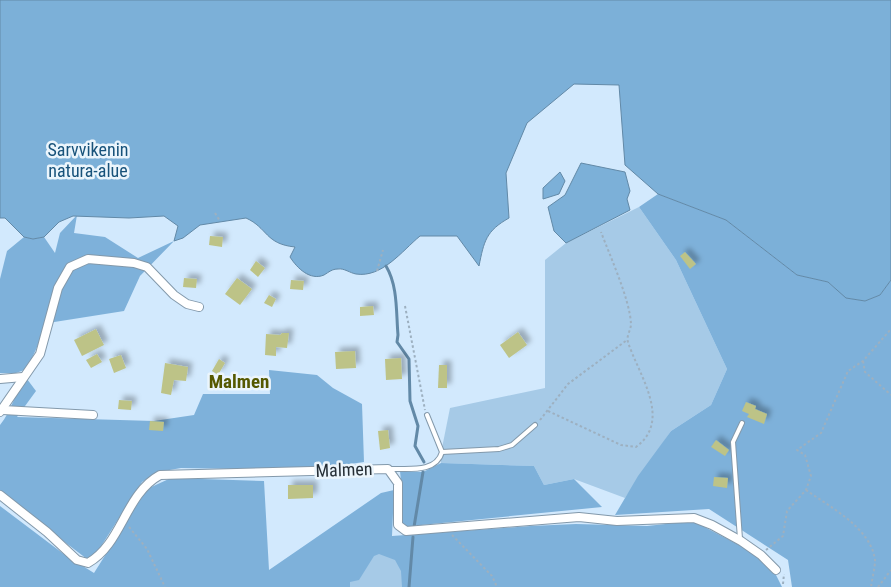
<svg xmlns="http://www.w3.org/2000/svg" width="891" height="587" font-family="'Roboto Condensed',sans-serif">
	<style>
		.green { fill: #a6cae7 }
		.forest { fill: #7eb1da }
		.water { fill: #7cb0d8; stroke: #6289a7 }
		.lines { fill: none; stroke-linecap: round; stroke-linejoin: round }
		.stream { stroke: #6289a7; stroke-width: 3 }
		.building { fill: #bdc387; filter: url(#shadow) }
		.lane-casing { stroke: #8399ab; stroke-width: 6 }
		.street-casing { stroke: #8399ab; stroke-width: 10 }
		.path { stroke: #9db0c0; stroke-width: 2; stroke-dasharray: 2.5 2.5; stroke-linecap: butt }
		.lane { stroke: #fff; stroke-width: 4 }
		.street { stroke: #fff; stroke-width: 8 }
		.labels { text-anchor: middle; stroke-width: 5; stroke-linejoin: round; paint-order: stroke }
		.park-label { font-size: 18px; fill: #17527a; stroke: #ebf5fc }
		.street-label { font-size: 18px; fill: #252e35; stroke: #ebf5fc }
		.neighbourhood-label { font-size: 19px; font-weight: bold; fill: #555900; stroke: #ebf5fc }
	</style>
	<defs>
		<filter id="shadow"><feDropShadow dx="4.5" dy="-4.5" stdDeviation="2.5" flood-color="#0004"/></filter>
	</defs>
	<rect width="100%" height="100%" fill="#d2e9fd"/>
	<g class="green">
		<path d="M639 207 676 260 727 369 711 405 671 431 625 498 574 479 544 485 534 466 441 463V453L450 408 545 388V260L566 243Z"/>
		<path d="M387 548 439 587H342L344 570Z"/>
	</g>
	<g class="forest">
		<path d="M658 194 726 220 797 275 828 282 847 298 865 301 880 295 891 280V587H792L788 560 709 509 615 515 638 476 671 431 711 405 727 369 676 260 639 207Z"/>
		<path d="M77 215 74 233 105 237 138 258 174 241 140 276 124 311 48 323 27 369 16 373H0V279L7 251 24 237 33 239 44 237 55 253 60 233Z"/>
		<path d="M269 370 317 375 333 388 362 404 364 462 308 470 181 468 158 472 142 482 91 562 0 493V425C12 411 14 392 27 379L36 391 17 417 154 421 194 415 203 394H270Z"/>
		<path d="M441 463 534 466 544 485 574 479 602 507 401 527 403 501 400 471 423 472Z"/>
		<path d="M171 478 264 481 269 570 381 493 394 490 392 536 531 526 576 524 647 526 693 521 756 554 774 571 782 587H402L401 571 395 560 379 554 374 556 359 580 350 582V587H0V506L65 555 94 573 147 489Z"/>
	</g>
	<g class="water">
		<path d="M0 0H891V280L880 295 865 301 846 298 828 282 797 275 726 220 658 194 625 165 619 85 574 84 527 123 506 173 509 218C486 231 484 241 479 266L457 236H420C402 251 382 278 356 274 350 273 344 268 338 269 332 269 329 272 324 275 310 281 297 268 290 257L295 247C265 244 268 228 246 218L200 225 183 238 174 241 178 226 164 216 129 218 73 216 59 222 44 237 33 239 24 237 5 218H0Z"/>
		<path d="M581 163 625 172 630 191 627 199 630 210 566 243 554 231 548 207 565 195Z"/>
		<path d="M560 172 565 181 559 194 543 199V188Z"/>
	</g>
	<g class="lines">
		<g class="stream">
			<path d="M386 266C398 286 396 312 398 335L397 342 409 359 410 401 418 426 415 446 424 462"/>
			<path d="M414 527 423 472"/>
			<path d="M409 587 413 537"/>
		</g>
	</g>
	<g class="building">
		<path d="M210 236 223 237 222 247 209 245Z"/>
		<path d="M685 252 696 264 690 269 680 256Z"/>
		<path d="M256 261 265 268 258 277 250 270Z"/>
		<path d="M184 278 197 279 196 288 183 287Z"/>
		<path d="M237 278 252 289 240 305 225 294Z"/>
		<path d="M291 280 304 281 303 290 290 289Z"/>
		<path d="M269 295 276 299 272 307 264 303Z"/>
		<path d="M373 306 374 315 360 316V307Z"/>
		<path d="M96 329 104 345 82 356 74 340Z"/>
		<path d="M518 332 527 345 509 358 500 345Z"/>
		<path d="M282 333H289L287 348 276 347V356L265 355 266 334 280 335Z"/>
		<path d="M355 351 356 368 336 369 335 352Z"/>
		<path d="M97 354 102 362 91 368 86 360Z"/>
		<path d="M121 355 126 368 114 373 109 359Z"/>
		<path d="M401 358 402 379 386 380 385 359Z"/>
		<path d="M219 359 225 363 218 375 212 371Z"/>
		<path d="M165 363 188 367 186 381 174 380 171 395 161 393Z"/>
		<path d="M439 365H447V388H438Z"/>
		<path d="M119 400 132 401 131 410 118 409Z"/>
		<path d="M746 402 756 406 755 409 767 414 764 424 747 417 749 414 742 411Z"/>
		<path d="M150 421 164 422 163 431 149 430Z"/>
		<path d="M388 430 390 448 380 450 378 431Z"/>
		<path d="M716 440 729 450 725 456 711 447Z"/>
		<path d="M714 477 728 478 727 488 713 486Z"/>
		<path d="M288 485H313V498L288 499Z"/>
	</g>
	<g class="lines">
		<defs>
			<g id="lane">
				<path d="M442 452 499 449 512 445 535 425"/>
				<path d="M388 469C406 468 436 474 442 452L427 415"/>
				<path d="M740 539 733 442 742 423"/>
			</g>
			<g id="street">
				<path d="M0 379 23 377"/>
				<path d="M3 410 93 415"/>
				<path d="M0 412 40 354 58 288 70 267 88 259 134 263 147 267 174 295 187 304 199 307"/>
				<path d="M0 495 47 532 77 560 88 563C122 544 125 494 160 475L388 469 398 483V525L406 531 579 517 617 521 694 518 712 525 741 541 761 555 776 570"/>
			</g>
		</defs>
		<use href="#lane" class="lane-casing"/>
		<use href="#street" class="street-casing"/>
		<g class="path">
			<path d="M215 213 220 221"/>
			<path d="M377 271 383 250"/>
			<path d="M405 306 425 410"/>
			<path d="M863 361 865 372 891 395"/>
			<path d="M548 411 621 445 636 447C673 420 638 374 628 342 626 336 631 330 631 324 630 300 610 256 601 232"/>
			<path d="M540 420 568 384 627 340"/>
			<path d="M806 490C830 507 871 528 875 560 875 568 872 579 871 587"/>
			<path d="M129 527 147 549 165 587"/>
			<path d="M452 535 492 576 497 587"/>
			<path d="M766 550 783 536 787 511 806 490 811 476 805 455 797 450 821 433 848 371 863 361 891 329"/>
			<path d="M783 584 784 574"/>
			<path d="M878 587 891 570"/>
		</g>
		<use href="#lane" class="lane"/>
		<use href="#street" class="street"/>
	</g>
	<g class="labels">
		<g class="park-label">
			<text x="88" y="156">Sarvvikenin<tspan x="88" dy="21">natura-alue</tspan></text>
		</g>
		<g class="street-label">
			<text transform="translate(344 470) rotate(-2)" y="6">Malmen</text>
		</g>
		<g class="neighbourhood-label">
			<text x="239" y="388">Malmen</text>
		</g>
	</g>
</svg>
